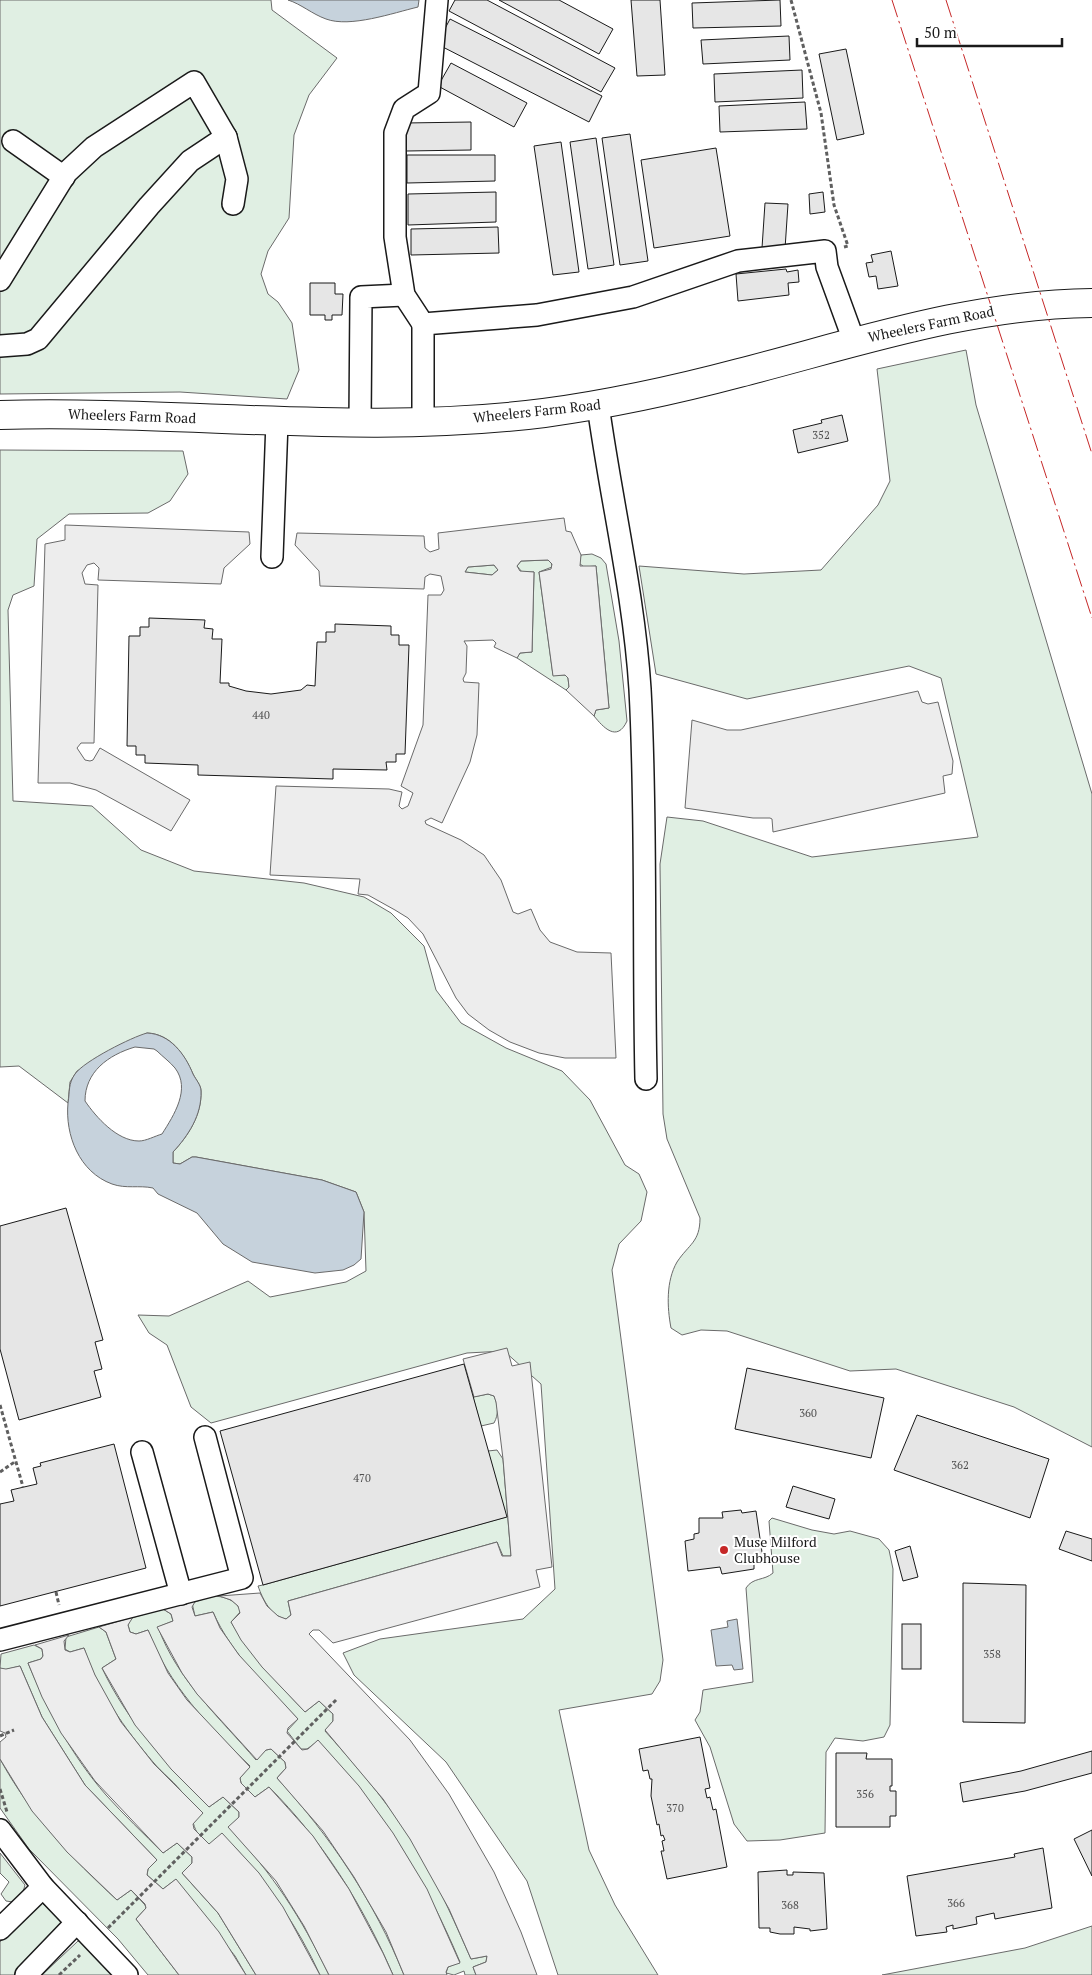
<svg xmlns="http://www.w3.org/2000/svg" width="1092" height="1975" font-family="'PT Serif',serif">
	<style>
		.green { fill: #e0efe3; stroke: #6a6a6a }
		.parking { fill: #ededed; stroke: #6a6a6a; fill-rule: evenodd }
		.water { fill: #c6d2dc; stroke: #6a6a6a; fill-rule: evenodd }
		.building { fill: #e6e6e6; stroke: #1a1a1a }
		.lines { fill: none; stroke-linecap: round; stroke-linejoin: round }
		.minor-casing { stroke: #1a1a1a; stroke-width: 24 }
		.major-casing { stroke: #1a1a1a; stroke-width: 30 }
		.path { stroke: #5f5f5f; stroke-width: 3; stroke-dasharray: 4 2.5; stroke-linecap: butt }
		.minor { stroke: #fff; stroke-width: 21 }
		.major { stroke: #fff; stroke-width: 28 }
		.power { stroke: #c62828; stroke-width: 1; stroke-dasharray: 18 4 2.5 4; stroke-linecap: butt }
		.poi-dot { fill: #c62828; stroke: #fff; stroke-width: 2 }
		.labels { text-anchor: middle; stroke-width: 4; stroke-linejoin: round; paint-order: stroke }
		.number-label { font-size: 11px; fill: #4d4d4d }
		.street-label { font-size: 14px; fill: #1a1a1a; stroke: #fff }
		.poi-label { font-size: 14px; fill: #1a1a1a; stroke: #fff; text-anchor: start }
	</style>
	<rect width="100%" height="100%" fill="#fff"/>
	<g class="green">
		<path d="M0 0H271L272 10 337 58 309 95 294 135 289 218 268 251 261 274 268 294 278 302 292 323 299 370 287 399 180 392 0 394Z"/>
		<path d="M966 350 976 405 1092 794V1447L1014 1407 896 1369 850 1371 727 1331 701 1330 682 1335 671 1328C667 1307 666 1281 677 1262 689 1244 700 1242 700 1218L667 1139 663 1114 660 864 667 817 703 821 812 857 978 837 941 678 909 666 747 699 656 674 639 566 744 574 821 570 878 505 890 481 877 369Z"/>
		<path d="M0 450 183 451 188 474 170 501 148 513 69 514 37 539 34 586 13 595 8 610 13 801 92 806 141 850 194 871 304 883 364 897 391 913 424 946 436 990 461 1023 506 1048 562 1071 590 1100 625 1165 639 1174 647 1192 641 1221 619 1244 612 1270 663 1660 660 1681 652 1694 559 1710 589 1850 615 1905 658 1975H558L527 1881 446 1762 354 1675 343 1653 380 1639 523 1619 555 1589 541 1384 504 1351 467 1353 211 1423 191 1407 167 1345 149 1333 138 1315 169 1316 248 1281 270 1297 346 1282 366 1271 364 1212 356 1192 322 1180 196 1157H192L180 1164 173 1163V1152C188 1136 202 1115 201 1091 201 1085 196 1080 193 1074 184 1054 171 1034 147 1033L77 1071 70 1082 68 1103 19 1066 0 1067Z"/>
		<path d="M592 554 601 558 606 564 619 641 627 721C617 743 603 727 594 716L596 710 609 708 596 566 584 567 579 563 581 555Z"/>
		<path d="M548 560 551 561 552 567 539 572 553 675H565L568 678 569 687 566 690 517 658 520 653 532 652 534 572H522L517 566 521 561Z"/>
		<path d="M494 565 498 570 492 575 465 572 468 567Z"/>
		<path d="M488 1394 494 1396C498 1405 499 1414 494 1423L481 1426 473 1397Z"/>
		<path d="M497 1450 503 1459 511 1556H503L497 1542 288 1601 291 1615 286 1619C271 1616 263 1600 258 1586L263 1585 506 1517 488 1451Z"/>
		<path d="M772 1518 812 1530 834 1534 850 1531 879 1539 889 1550 893 1569 890 1725 884 1737 863 1741 835 1738 826 1752 825 1833 780 1840 747 1841 734 1824 710 1747 695 1720 700 1712 703 1690 753 1682 746 1588C753 1577 764 1581 773 1573L769 1521Z"/>
		<path d="M212 1596C224 1596 236 1600 241 1611L231 1622C251 1657 278 1683 305 1712L319 1701 333 1714V1721L325 1731C361 1771 396 1812 423 1859 441 1891 456 1925 471 1959L487 1956 486 1962 473 1967 476 1975H465L464 1971 454 1975 446 1973 448 1967 460 1962C423 1875 383 1810 318 1741L307 1749H301L287 1731 298 1719C266 1686 232 1655 213 1612L195 1616 192 1603Z"/>
		<path d="M163 1609 171 1614 173 1621 158 1627C177 1680 221 1719 256 1760L266 1750 271 1749 285 1762 286 1768 277 1778C331 1837 374 1901 404 1975H393C363 1905 323 1841 269 1787L255 1797 241 1783 240 1778 250 1766C209 1726 168 1685 148 1630L136 1634 130 1632 128 1625 131 1618Z"/>
		<path d="M99 1627 106 1632 116 1659 102 1668C128 1723 167 1764 209 1807L223 1797 239 1812V1817L229 1827C274 1876 300 1915 329 1975H320C298 1927 269 1885 234 1846L209 1844C186 1829 197 1813 184 1795 176 1783 162 1773 153 1762 124 1728 98 1691 84 1648L70 1652 65 1649 66 1637Z"/>
		<path d="M34 1645 42 1649 43 1656 41 1659 28 1663C48 1711 72 1756 106 1795 124 1815 144 1834 163 1853L177 1843 192 1857V1863L182 1873 218 1913 256 1975H246L235 1956 175 1880 163 1889 147 1875 148 1869 157 1860 85 1785 42 1717 20 1666 4 1670 0 1668 1 1654Z"/>
		<path d="M0 1759C30 1814 71 1858 117 1900L131 1890 145 1905 146 1908 136 1919 179 1975H148L118 1939 29 1849 0 1808Z"/>
		<path d="M0 1853 25 1885 23 1892 13 1902 6 1901 1 1894 9 1882 0 1873Z"/>
		<path d="M42 1903 62 1921 63 1925 17 1975H0V1942L34 1907Z"/>
		<path d="M1092 1926V1975H882L1025 1948Z"/>
		<path d="M78 1941 83 1942 115 1975H42Z"/>
	</g>
	<g class="parking">
		<path d="M564 518 566 531 571 532 581 555 580 566H596L609 708 596 710 594 716 566 690 569 687 568 678 565 675 553 676 539 572 551 569 552 564 548 560 521 561 517 566 520 571 534 572 532 652 520 653 517 658 494 647 496 643 493 640 464 641 467 646 466 673 463 679 464 682 479 683 477 735 470 762 442 823 431 818 425 821 426 824 461 840 484 855 501 880 513 912 518 914 531 909 540 930 550 942 577 952 611 953 616 1058H565L539 1053 510 1042 489 1030 468 1014 456 998 423 934 408 918 395 910 368 895 358 894 360 879 270 875 276 786 389 789 402 792 399 806 402 809 408 806 413 793 401 786 423 725 428 595H441L444 590 441 576 430 574 425 577 424 589 320 586 319 571 295 545 297 533 424 536 425 548 430 552 439 549 438 533ZM494 565 498 570 492 575 465 572 468 567Z"/>
		<path d="M65 525 249 532 250 544 224 568 221 584 98 580 99 568 94 563 87 565 82 573 85 584 98 585 94 743H81L77 748 85 760 90 761 93 760 100 748 190 800 171 831 96 790 70 783H38L45 544 65 540Z"/>
		<path d="M918 691 922 702 928 704 938 702 953 761 952 774 943 776 945 793 773 832 772 819 770 818H753L685 808 692 720 727 730H741Z"/>
		<path d="M507 1348 512 1366 530 1362 552 1567 536 1570 540 1587 333 1643 319 1630H313L309 1634 410 1740 449 1794 494 1872 521 1932 537 1975H476L473 1967 486 1962 487 1956 471 1959 449 1909 410 1839 383 1799 325 1730 333 1721V1714L319 1701 305 1712 262 1667 241 1640 231 1622 240 1613 238 1606 231 1600 219 1596 260 1593 267 1606 278 1616 286 1619 291 1615 288 1601 497 1542 502 1556H511L503 1459 496 1402 494 1396 488 1394 474 1397 463 1359Z"/>
		<path d="M196 1600 192 1607 195 1616 213 1612 220 1628 239 1655 298 1719 288 1728 287 1733 302 1750 308 1749 318 1740 359 1786 393 1833 427 1889 460 1963 448 1967 446 1972 447 1975H404L386 1932 354 1877 323 1831 277 1778 286 1768 285 1762 271 1749 266 1750 257 1760 197 1694 182 1673 157 1627 173 1621 171 1614 163 1609Z"/>
		<path d="M133 1617 128 1625 130 1632 136 1634 148 1630 168 1673 187 1700 250 1767 240 1778 241 1783 255 1797 269 1787 313 1836 349 1889 383 1953 393 1975H329L304 1926 276 1881 228 1827 239 1817V1812L223 1797 209 1807 171 1769 135 1725 102 1668 116 1659 106 1632 99 1627Z"/>
		<path d="M69 1635 64 1641 65 1650 70 1652 84 1648 95 1675 121 1722 154 1764 203 1813 193 1824 194 1829 209 1844 222 1833 259 1873 283 1907 320 1975H256L218 1913 182 1873 192 1863V1857L177 1843 163 1853 95 1781 61 1733 42 1697 28 1663 41 1659 43 1656 42 1649 35 1645Z"/>
		<path d="M20 1666 42 1717 85 1785 157 1860 148 1869 147 1875 163 1889 176 1879 219 1932 246 1975H179L136 1919 146 1908 145 1904 131 1890 117 1900 67 1852 32 1811 0 1759V1742L6 1737 5 1733 0 1731V1668L6 1669Z"/>
	</g>
	<g class="water">
		<path d="M288 0H419L418 7C393 13 350 28 326 19 312 14 301 4 288 0Z"/>
		<path d="M147 1033C170 1034 185 1054 193 1074 196 1080 201 1085 201 1091 202 1115 188 1136 173 1152V1163L180 1164 192 1157H196L322 1180 356 1192 364 1212 361 1259 354 1265 343 1270 315 1273 252 1262 223 1244 197 1213 158 1194 153 1188C139 1185 126 1189 112 1184 79 1172 65 1135 68 1103 70 1091 68 1084 75 1074 84 1061 132 1037 147 1033ZM135 1047 154 1049 157 1051C162 1056 170 1062 175 1068 191 1089 174 1115 162 1134 155 1136 146 1141 139 1141 117 1141 96 1117 85 1101 85 1072 108 1055 135 1047Z"/>
		<path d="M737 1619 743 1669 734 1670 732 1665 716 1666 711 1630 728 1627 727 1621Z"/>
	</g>
	<g class="building">
		<path d="M455 0H487L615 68 601 92 449 11Z"/>
		<path d="M499 0H559L613 29 599 54Z"/>
		<path d="M631 0H660L665 75 637 76Z"/>
		<path d="M780 0 781 26 693 28 692 3Z"/>
		<path d="M450 19 602 96 589 122 437 44Z"/>
		<path d="M789 36 790 60 703 64 701 40Z"/>
		<path d="M846 49 864 134 837 140 819 54Z"/>
		<path d="M451 63 527 103 514 127 438 86Z"/>
		<path d="M802 70 803 98 715 102 714 74Z"/>
		<path d="M805 102 807 129 720 132 719 106Z"/>
		<path d="M471 122V150L406 151 405 123Z"/>
		<path d="M630 134 648 261 620 265 602 138Z"/>
		<path d="M596 138 614 265 588 269 570 142Z"/>
		<path d="M561 142 579 272 553 275 534 146Z"/>
		<path d="M716 148 730 236 654 248 641 160Z"/>
		<path d="M407 155H495V181L407 183Z"/>
		<path d="M496 192V222L408 225V194Z"/>
		<path d="M823 192 825 212 810 214 809 194Z"/>
		<path d="M765 203 788 204 785 249 762 248Z"/>
		<path d="M498 227 499 253 411 255V229Z"/>
		<path d="M891 251 898 286 878 289 876 276 869 277 866 263 873 262 871 255Z"/>
		<path d="M786 269 787 272 798 270 799 282 788 283 789 295 738 301 736 274Z"/>
		<path d="M310 283H335V294H343L342 315H332V320H325V315H310Z"/>
		<path d="M842 415 848 441 798 453 793 430 822 423 821 420Z"/>
		<path d="M149 618 205 620 204 628 213 629 212 639H222L220 683H229V686L246 691 271 694 301 690 307 685 315 686 317 642H326V632H335V624L391 626V635H399V645H409L405 754H396V762H386L387 770 333 769V779L198 775V765L145 763V755H136V746H127L129 636H140V627H149Z"/>
		<path d="M66 1208 103 1340 95 1342 102 1369 94 1371 101 1397 19 1420 0 1349V1226Z"/>
		<path d="M464 1364 507 1517 263 1585 220 1431Z"/>
		<path d="M747 1368 884 1398 871 1458 735 1429Z"/>
		<path d="M917 1415 1049 1459 1030 1518 894 1470Z"/>
		<path d="M114 1444 146 1568 0 1606V1504L14 1501 11 1490 37 1484 33 1468 41 1466 40 1463Z"/>
		<path d="M793 1486 835 1499 829 1519 786 1507Z"/>
		<path d="M741 1510 742 1513 756 1511 763 1559 754 1560V1569L722 1574 720 1567 688 1571 685 1541 694 1539V1534L699 1533V1518H723L722 1512Z"/>
		<path d="M1066 1531 1092 1539V1561L1059 1549Z"/>
		<path d="M910 1546 918 1577 903 1581 895 1551Z"/>
		<path d="M963 1583 1026 1585 1025 1723 963 1722Z"/>
		<rect x="902" y="1624" width="19" height="45"/>
		<path d="M700 1737 710 1788 705 1789 707 1798 710 1797 713 1810 716 1809 727 1867 667 1879 661 1851H664L662 1841 665 1840 663 1835 661 1836 659 1824 657 1825 651 1796 652 1779H650L648 1770 643 1771 639 1749Z"/>
		<path d="M1092 1751V1773L1025 1791 963 1802 960 1783 1021 1771Z"/>
		<path d="M836 1753H867L866 1759H892V1786H890V1791H896V1816H890V1827H836Z"/>
		<path d="M1092 1830V1876L1074 1839Z"/>
		<path d="M1043 1848 1052 1908 995 1919 994 1913 976 1917 977 1924 953 1929V1925L946 1927 947 1932 916 1936 907 1876 1015 1857 1014 1854Z"/>
		<path d="M787 1870V1875H793V1872L824 1873 827 1929 810 1931V1929L794 1927V1934H780L770 1932V1928H759L758 1872Z"/>
	</g>
	<g class="lines">
		<defs>
			<g id="minor">
				<path d="M226 137 237 179 233 204"/>
				<path d="M13 141 64 177"/>
				<path d="M0 280 66 173 94 147 194 82 226 137 190 161 149 206 38 339 27 344 0 346"/>
				<path d="M423 324 404 295 395 237V133L404 109 429 93 437 0"/>
				<path d="M598 405C611 500 634 594 640 689 647 819 643 949 646 1079"/>
				<path d="M423 421V324L537 315 633 297 738 261 825 251 827 267 854 341"/>
				<path d="M360 423 361 297 404 295"/>
				<path d="M272 557 277 422"/>
				<path d="M142 1452 181 1594"/>
				<path d="M0 1640 242 1578 205 1437"/>
				<path d="M0 1830 43 1887 127 1975"/>
				<path d="M0 1929 43 1887"/>
				<path d="M26 1975 77 1922"/>
			</g>
			<path id="major" d="M0 415C181 410 363 436 544 413 610 404 675 390 739 373 856 343 970 304 1092 303"/>
		</defs>
		<use href="#minor" class="minor-casing"/>
		<use href="#major" class="major-casing"/>
		<g class="path">
			<path d="M791 0 821 113 834 205 848 246 844 247"/>
			<path d="M0 1405 23 1487"/>
			<path d="M0 1472 16 1461"/>
			<path d="M56 1592 59 1605"/>
			<path d="M0 1736 14 1730"/>
			<path d="M0 1789 7 1812"/>
			<path d="M108 1928 337 1699"/>
			<path d="M59 1975 80 1955"/>
		</g>
		<use href="#minor" class="minor"/>
		<use href="#major" class="major"/>
		<g class="power">
			<path d="M892 0 1092 618"/>
			<path d="M946 0 1092 454"/>
		</g>
	</g>
	<circle class="poi-dot" cx="724" cy="1550" r="5"/>
	<g class="labels">
		<g class="number-label">
			<text x="821" y="439">352</text>
			<text x="261" y="719">440</text>
			<text x="808" y="1417">360</text>
			<text x="960" y="1469">362</text>
			<text x="362" y="1482">470</text>
			<text x="992" y="1658">358</text>
			<text x="865" y="1798">356</text>
			<text x="675" y="1812">370</text>
			<text x="956" y="1907">366</text>
			<text x="790" y="1909">368</text>
		</g>
		<g class="street-label">
			<text transform="translate(931 324) rotate(-12)" y="5">Wheelers Farm Road</text>
			<text transform="translate(537 411) rotate(-6)" y="5">Wheelers Farm Road</text>
			<text transform="translate(132 416) rotate(2)" y="5">Wheelers Farm Road</text>
		</g>
		<g class="poi-label">
			<text x="734" y="1547">Muse Milford<tspan x="734" dy="16">Clubhouse</tspan></text>
		</g>
	</g>
	<path d="M917 38v8h145v-8" fill="none" stroke="#1a1a1a" stroke-width="2.5"/>
	<text x="924" y="38" font-size="15" fill="#1a1a1a" stroke="#ffffff" stroke-width="4" paint-order="stroke">50 m</text>
</svg>
